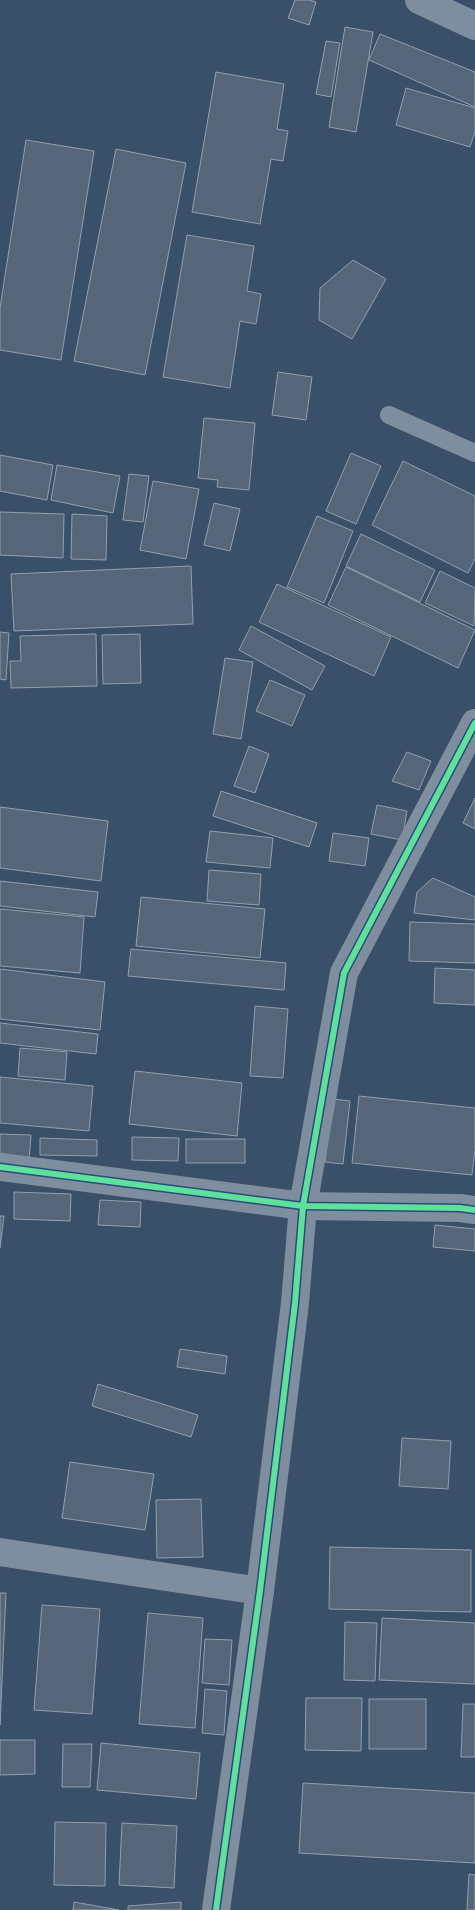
<svg xmlns="http://www.w3.org/2000/svg" width="475" height="1910" font-family="Manrope,sans-serif">
	<style>
		.building { fill: #55667a; stroke: #929fae }
		.lines { fill: none; stroke-linecap: round; stroke-linejoin: round }
		.service { stroke: #7f8e9f; stroke-width: 18 }
		.minor { stroke: #7f8e9f; stroke-width: 28 }
		.cycleway-casing { stroke: #264d7c; stroke-width: 9 }
		.cycleway { stroke: #60e19b; stroke-width: 6 }
	</style>
	<rect width="100%" height="100%" fill="#3a4f68"/>
	<g class="building">
		<path d="M295 0H310L316 2 309 25 288 18Z"/>
		<path d="M345 27 373 32 356 132 329 127Z"/>
		<path d="M380 34 475 72V107L369 60Z"/>
		<path d="M326 41 340 43 331 97 316 94Z"/>
		<path d="M216 72 284 84 277 129 288 131 283 161 271 159 260 224 192 212Z"/>
		<path d="M406 88 475 108V131L470 147 396 125Z"/>
		<path d="M26 140 94 151 61 360 0 350V308Z"/>
		<path d="M116 149 186 163 145 375 74 361Z"/>
		<path d="M187 235 254 246 247 291 261 294 256 324 240 321 230 388 163 377Z"/>
		<path d="M353 260 386 279 352 339 319 320 320 288Z"/>
		<path d="M278 372 312 377 306 420 272 415Z"/>
		<path d="M204 418 255 423 249 490 217 487 218 480 198 478Z"/>
		<path d="M351 453 381 466 356 524 326 511Z"/>
		<path d="M0 455 53 465 47 500 0 491Z"/>
		<path d="M403 461 475 496V559L468 573 372 525Z"/>
		<path d="M57 465 120 476 113 513 51 500Z"/>
		<path d="M129 474 149 476 143 522 123 520Z"/>
		<path d="M153 481 199 489 186 559 140 550Z"/>
		<path d="M214 503 240 509 230 551 204 545Z"/>
		<path d="M0 512 64 514 63 558 0 555Z"/>
		<path d="M72 514 107 516 106 560 71 559Z"/>
		<path d="M317 516 353 531 324 603 287 587Z"/>
		<path d="M361 534 435 570 420 602 346 566Z"/>
		<path d="M191 566 193 624 14 631 11 574Z"/>
		<path d="M346 567 475 630 458 668 328 605Z"/>
		<path d="M440 571 475 588 474 626 425 603Z"/>
		<path d="M277 584 391 637 374 676 259 622Z"/>
		<path d="M251 626 325 666 312 690 239 650Z"/>
		<path d="M0 632 9 633 6 680 0 679Z"/>
		<path d="M96 634 97 686 11 688 10 661H21L20 636Z"/>
		<path d="M140 634 141 683 103 684 102 635Z"/>
		<path d="M225 658 253 662 241 739 213 734Z"/>
		<path d="M270 680 305 695 292 726 256 711Z"/>
		<path d="M249 746 269 754 255 793 234 786Z"/>
		<path d="M407 752 431 761 419 790 392 781Z"/>
		<path d="M221 791 317 823 309 847 213 816Z"/>
		<path d="M475 798V829L463 823Z"/>
		<path d="M377 805 407 811 402 840 371 834Z"/>
		<path d="M0 807 108 821 101 881 0 868Z"/>
		<path d="M210 831 273 838 270 868 206 862Z"/>
		<path d="M333 833 369 838 365 866 329 861Z"/>
		<path d="M209 870 261 874 259 905 207 901Z"/>
		<path d="M433 878 475 897V920L414 913 417 892Z"/>
		<path d="M0 881 98 892 95 917 0 906Z"/>
		<path d="M141 897 265 909 260 958 136 946Z"/>
		<path d="M0 909 84 917 80 973 0 966Z"/>
		<path d="M410 922 475 924V963L409 961Z"/>
		<path d="M131 949 286 963 284 990 128 976Z"/>
		<path d="M435 968 475 970V1005L434 1003Z"/>
		<path d="M0 969 105 982 100 1030 0 1019Z"/>
		<path d="M255 1006 288 1009 283 1078 250 1076Z"/>
		<path d="M0 1023 98 1034 96 1054 0 1043Z"/>
		<path d="M20 1048 67 1052 65 1080 18 1076Z"/>
		<path d="M135 1071 242 1083 237 1136 129 1124Z"/>
		<path d="M0 1077 93 1086 89 1131 0 1123Z"/>
		<path d="M359 1096 475 1108V1149L472 1175 352 1163Z"/>
		<path d="M333 1099 350 1101 343 1164 325 1162Z"/>
		<path d="M0 1134 31 1135 29 1160 0 1159Z"/>
		<path d="M132 1137 179 1138 178 1161 132 1160Z"/>
		<path d="M40 1138 97 1140V1156L40 1155Z"/>
		<rect x="186" y="1139" width="59" height="24"/>
		<path d="M14 1192 71 1194 70 1221 14 1219Z"/>
		<path d="M100 1200 141 1202 140 1227 98 1225Z"/>
		<path d="M0 1216H4L0 1248Z"/>
		<path d="M435 1225 475 1229V1251L433 1247Z"/>
		<path d="M180 1349 227 1356 225 1374 177 1367Z"/>
		<path d="M98 1384 198 1415 191 1437 92 1406Z"/>
		<path d="M402 1438 451 1441 448 1489 399 1486Z"/>
		<path d="M70 1462 154 1474 145 1530 62 1518Z"/>
		<path d="M201 1499 203 1557 157 1558 156 1500Z"/>
		<path d="M330 1547 471 1550V1612L329 1609Z"/>
		<path d="M0 1593H6L0 1725Z"/>
		<path d="M42 1605 100 1609 92 1714 34 1710Z"/>
		<path d="M148 1613 203 1618 195 1728 139 1724Z"/>
		<path d="M382 1618 475 1623V1684L379 1680Z"/>
		<path d="M345 1622 377 1623 375 1681 344 1680Z"/>
		<path d="M205 1639 232 1640 229 1685 202 1683Z"/>
		<path d="M205 1689 227 1691 224 1735 202 1733Z"/>
		<path d="M306 1698H362L361 1751 305 1750Z"/>
		<rect x="369" y="1699" width="57" height="50"/>
		<path d="M463 1704H475V1757H461Z"/>
		<path d="M0 1740H35V1774L0 1775Z"/>
		<path d="M101 1743 200 1753 196 1799 97 1790Z"/>
		<path d="M63 1744H92L90 1787H62Z"/>
		<path d="M303 1783 475 1793V1863L299 1853Z"/>
		<path d="M55 1822 106 1823 105 1886 54 1885Z"/>
		<path d="M122 1823 177 1826 174 1888 119 1885Z"/>
		<path d="M469 1874 475 1875V1910H467Z"/>
		<path d="M74 1902 119 1910H73Z"/>
		<path d="M181 1902V1910H128V1906Z"/>
	</g>
	<g class="lines">
		<path class="service" d="M389 415 475 453"/>
		<g class="minor">
			<path d="M419 0 475 26"/>
			<path d="M0 1167 303 1206 460 1208 475 1210"/>
			<path d="M0 1552 260 1591"/>
			<path d="M216 1910 260 1591 295 1303 303 1206 344 973 475 723"/>
		</g>
		<defs>
			<g id="cycleway">
				<path d="M0 1167 303 1206 460 1208 475 1210"/>
				<path d="M216 1910 260 1591 295 1303 303 1206 344 973 475 723"/>
			</g>
		</defs>
		<use href="#cycleway" class="cycleway-casing"/>
		<use href="#cycleway" class="cycleway"/>
	</g>
</svg>
